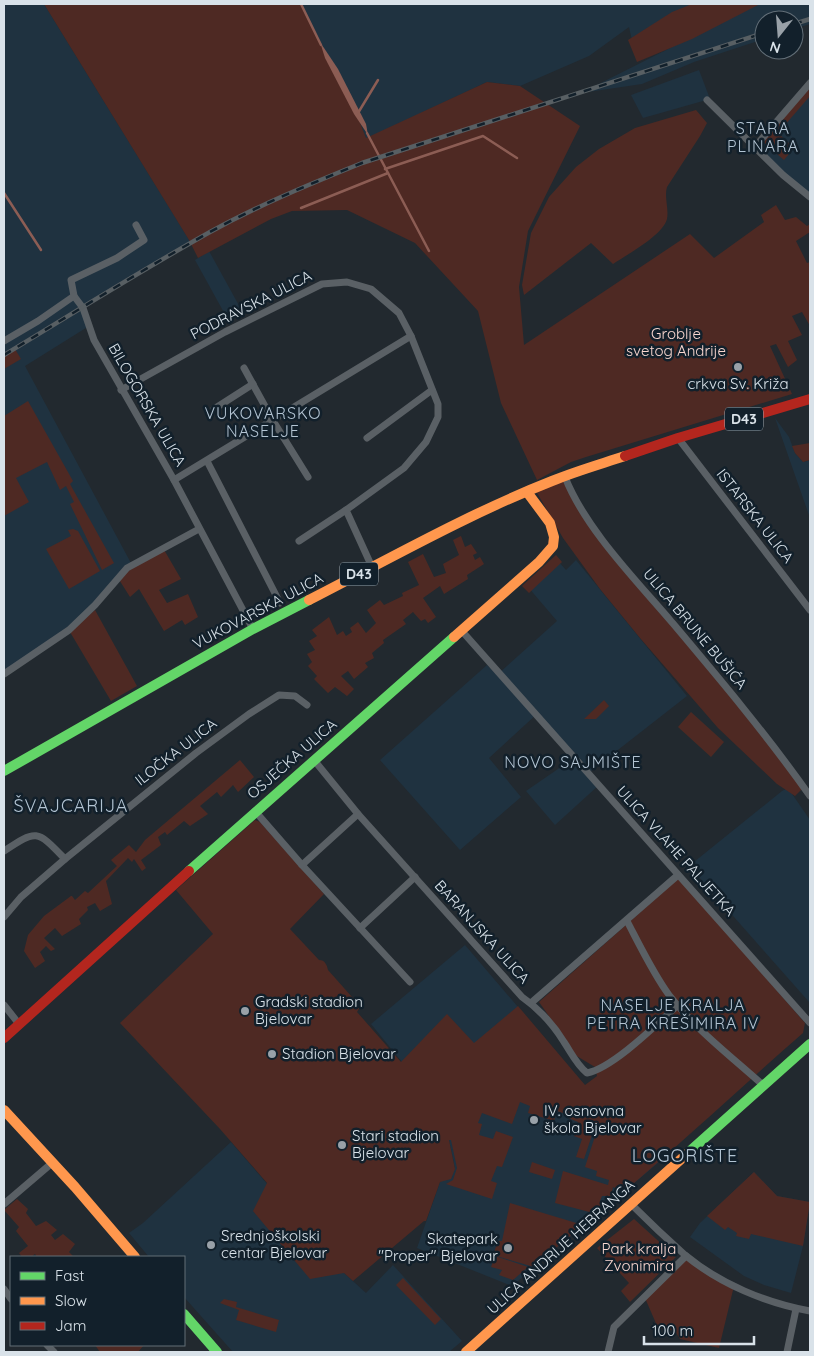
<svg xmlns="http://www.w3.org/2000/svg" width="814" height="1356" font-family="Quicksand,sans-serif">
	<style>
		.built { fill: #1f3240 }
		.green { fill: #4e2923 }
		.water { fill: #8c5d54 }
		.lines { fill: none; stroke-linecap: round; stroke-linejoin: round }
		.stream { stroke: #8c5d54; stroke-width: 2.5 }
		.street { stroke: #5a6065; stroke-width: 7 }
		.fast { stroke: #63d668; stroke-width: 10 }
		.slow { stroke: #ff974d; stroke-width: 10 }
		.jam { stroke: #b3261e; stroke-width: 10 }
		.rail-casing { stroke: #585f63; stroke-width: 4.5 }
		.rail { stroke: #12202b; stroke-width: 2.5; stroke-dasharray: 8; stroke-linecap: butt }
		.poi-dot { fill: #99a1a8; stroke: #12202b; stroke-width: 2 }
		.labels { text-anchor: middle; stroke-width: 5; stroke-linejoin: round; paint-order: stroke }
		.shield { fill: #12202b; stroke: #9da8b0; stroke-width: 1 }
		.shield-label { font-size: 14px; font-weight: bold; fill: #d9e2e9 }
		.street-label { font-size: 15px; fill: #d9e2e9; stroke: #12202b }
		.park-label { font-size: 15px; fill: #fad7d0; stroke: #12202b }
		.poi-label { font-size: 15px; fill: #d9e2e9; stroke: #12202b; text-anchor: start }
		.neighbourhood-label { font-size: 16px; letter-spacing: 1px; fill: #b3c4d3; stroke: #12202b }
		.quarter-label { font-size: 18px; letter-spacing: 1px; fill: #b3c4d3; stroke: #12202b }
	</style>
	<rect width="100%" height="100%" fill="#22292f"/>
	<g class="built">
		<path d="M4 4H44L191 243 83 308 89 326 25 366 132 565 89 611 4 674Z"/>
		<path d="M301 4H741L633 45 629 27 589 56 520 86 487 82 366 139 357 115Z"/>
		<path d="M753 4H810V24L794 29V20H764V39L694 62 642 84 581 93 680 43Z"/>
		<path d="M699 70 710 99 643 118 631 95Z"/>
		<path d="M810 83V196L757 150Z"/>
		<path d="M209 251 242 311 227 318 195 260Z"/>
		<path d="M775 418 789 437 795 453 803 462 810 460V518Z"/>
		<path d="M557 560 566 570 576 560 687 696 591 771 538 713 489 758 521 797 460 850 380 760 487 665 497 675 557 621 528 587Z"/>
		<path d="M574 758 599 785 555 825 526 791Z"/>
		<path d="M788 788 810 820V1003L689 866 782 791Z"/>
		<path d="M465 945 588 1089 671 1152 512 1286 417 1248 440 1182 455 1169 449 1140 411 1073 371 1024Z"/>
		<path d="M231 1142 344 1273 366 1293 393 1265 462 1341 449 1352H233L184 1297V1257H149L129 1233 143 1223Z"/>
		<path d="M754 1172 777 1196 810 1202 803 1246 791 1293 764 1285 744 1276 690 1237 700 1223Z"/>
	</g>
	<g class="green">
		<path d="M44 4H301L357 115 366 138 487 82 520 86 580 126 528 231 519 287 524 345 690 234 714 258 764 222 761 215 776 205 785 220 796 217 807 226 810 224V232L796 241 807 263 810 262V326L802 312 792 316 802 335 788 341 797 360 788 367 776 344 770 346 792 394 586 457 571 462 537 480 501 403 478 311 415 243 347 210 292 211 271 219 198 258 189 240Z"/>
		<path d="M692 4H760L692 39 637 62 628 40 672 12Z"/>
		<path d="M810 83V96L778 133 794 148 784 160 763 142Z"/>
		<path d="M696 110 707 123 700 136 667 187C664 197 669 208 667 219 663 235 628 254 613 264L591 243 524 295 522 285 531 233 549 197 576 167 599 149 635 128Z"/>
		<path d="M15 349 21 359 4 369V355Z"/>
		<path d="M28 401 73 481 70 484 114 563 102 570 70 504 74 502 66 486 60 490 47 462 16 478 29 502 4 516V416Z"/>
		<path d="M810 443V460L803 462 795 453 792 446Z"/>
		<path d="M565 479 602 539 804 787 795 796 777 784 718 728 640 638 600 589 563 538 536 491Z"/>
		<path d="M73 529 78 531 100 571 69 589 46 549 71 536 68 530Z"/>
		<path d="M461 536 465 547 471 544 477 553 473 555 475 560 480 557 484 564 467 575 468 579 444 594 440 586 423 598 436 617 428 623 425 619 421 621 413 612 403 620 406 624 383 640 384 643 372 653 374 658 365 663 368 667 354 679 348 671 341 676 354 689 347 696 335 687 328 693 314 679 317 676 308 666 312 662 307 654 315 650 309 641 317 636 312 630 329 617 337 635 343 631 346 636 352 632 350 628 358 622 366 633 376 623 367 610 380 600 384 605 403 596 402 593 419 585 408 562 423 554 434 577 446 573 443 564 459 555 453 540Z"/>
		<path d="M163 548 181 579 159 590 167 603 188 594 198 617 185 625 182 620 164 631 139 589 130 597 118 578Z"/>
		<path d="M556 555 562 562 529 593 522 586Z"/>
		<path d="M95 610 137 686 111 701 70 632Z"/>
		<path d="M604 700 609 706 596 719H584Z"/>
		<path d="M691 712 724 742 711 757 678 727Z"/>
		<path d="M240 760 254 777 238 792 233 785 221 797 217 792 200 806 208 814 190 826 184 821 167 835 165 832 158 837 161 845 141 860 146 868 142 871 134 859 132 862 128 858 106 881 112 904 100 911 95 903 87 907 88 910 79 919 81 924 62 936 55 928 44 938 55 949 51 951 46 946 40 952 45 961 35 968 24 951 28 935 44 916 71 896H72L75 900 85 891 88 893 117 866 111 860 129 845 136 852 145 840Z"/>
		<path d="M255 820 260 822 324 894 290 929 319 960C325 960 327 965 328 970L352 997 356 999 361 1005 357 1012 401 1062 447 1014 474 1043 518 1006 585 1085 597 1076 595 1067 570 1052 568 1043 539 1002 679 878 805 1023 803 1033C742 1086 683 1142 621 1194L617 1189 613 1187 611 1196H602L600 1201 607 1206 597 1214 555 1203 563 1171 608 1185 609 1180 596 1176 597 1171 585 1167 597 1130 594 1129 584 1159 576 1157 582 1139 574 1136 578 1122 568 1118V1115L557 1111 554 1121 528 1113 530 1106 520 1102 512 1124 482 1113 478 1123 482 1124 479 1135 493 1139 496 1131 513 1137 502 1167 497 1166 491 1181 497 1183 492 1199 446 1184 453 1180 457 1168 451 1140H449L455 1169 451 1179 440 1182 426 1221H424L353 1281 344 1273 310 1279 253 1211 267 1183 220 1129 120 1023 213 934 176 890Z"/>
		<path d="M532 1162 555 1170 552 1179 529 1172Z"/>
		<path d="M754 1172 777 1196 810 1202 803 1246 751 1234 749 1239 736 1236 737 1233 728 1227 725 1230 707 1216Z"/>
		<path d="M17 1199 28 1209 26 1213 36 1226 46 1221 57 1230 51 1235 55 1240 63 1234 75 1244 69 1252 74 1257H37L35 1254 31 1257H22L19 1253 28 1246 16 1231 19 1227 4 1210Z"/>
		<path d="M510 1203 583 1225 534 1267 493 1255 498 1241H502Z"/>
		<path d="M634 1219 676 1257 630 1302 621 1291 629 1283 597 1248Z"/>
		<path d="M495 1256 528 1267 513 1280 499 1275 502 1270 491 1267Z"/>
		<path d="M686 1256 734 1286 719 1348 680 1339 675 1331 658 1328 645 1298Z"/>
		<path d="M403 1278 441 1319 435 1325 396 1285Z"/>
		<path d="M224 1299 237 1302 236 1307 279 1320 276 1332 236 1320 239 1310 220 1303Z"/>
		<path d="M95 1345H144L138 1352H100Z"/>
	</g>
	<path class="water" d="M320 42 338 69 366 124 368 135 354 114 325 58Z"/>
	<g class="lines">
		<g class="stream">
			<path d="M301 4 321 45"/>
			<path d="M358 113 378 80"/>
			<path d="M367 133 429 251"/>
			<path d="M385 169 483 136 517 158"/>
			<path d="M4 193 41 250"/>
			<path d="M301 208 388 173"/>
		</g>
		<g class="street">
			<path d="M707 100 783 175 810 197"/>
			<path d="M757 150 760 141 810 83"/>
			<path d="M136 225 144 240 117 258 71 280 74 296 83 308 94 340 174 480 253 629"/>
			<path d="M4 341 38 321 74 296"/>
			<path d="M244 368 272 419 308 477"/>
			<path d="M121 390 225 332 322 284 347 282 371 289 399 313 411 336 438 404V417L426 442 404 468 346 510 372 567"/>
			<path d="M214 409 253 384"/>
			<path d="M367 438 432 390"/>
			<path d="M678 438 810 610"/>
			<path d="M207 461 280 603"/>
			<path d="M565 477C585 528 634 578 670 620 718 677 767 735 810 796"/>
			<path d="M174 480 411 336"/>
			<path d="M299 541 346 510"/>
			<path d="M461 630 810 1023"/>
			<path d="M4 674 69 630 95 605 127 568 199 529"/>
			<path d="M314 760 358 814 522 997C539 1009 553 1024 564 1042 572 1054 576 1064 587 1073 613 1068 657 1024 678 1005"/>
			<path d="M255 811 302 865 410 982"/>
			<path d="M4 851C37 829 37 830 65 859"/>
			<path d="M302 865 358 814"/>
			<path d="M4 917 21 897 65 859 196 753 249 714 279 695 295 696 307 705"/>
			<path d="M627 921C639 944 654 975 669 995 696 1030 732 1057 764 1086"/>
			<path d="M360 928 415 877"/>
			<path d="M531 1003 678 875"/>
			<path d="M4 1005 19 1024"/>
			<path d="M4 1204 52 1163"/>
			<path d="M632 1205C649 1222 667 1239 685 1255 720 1284 766 1303 810 1311"/>
			<path d="M4 1289 11 1299"/>
			<path d="M47 1345 54 1352"/>
			<path d="M608 1352 614 1327 686 1256"/>
			<path d="M787 1352 796 1309"/>
		</g>
		<g class="fast">
			<path d="M4 771 253 629 309 600"/>
			<path d="M189 871 454 637"/>
			<path d="M689 1152 810 1044"/>
			<path d="M184 1314 217 1352"/>
		</g>
		<g class="slow">
			<path d="M309 600C389 559 468 514 552 481 576 471 601 464 625 456"/>
			<path d="M454 637 539 562 553 546 554 537 550 523 527 492"/>
			<path d="M4 1110 75 1187 135 1257"/>
			<path d="M466 1352 689 1152"/>
		</g>
		<g class="jam">
			<path d="M625 456 678 438 810 399"/>
			<path d="M4 1038 189 871"/>
		</g>
		<defs>
			<g id="rail">
				<path d="M794 24 810 19"/>
				<path d="M4 355C72 314 140 271 210 232 259 205 310 184 362 163L764 33"/>
			</g>
		</defs>
		<use href="#rail" class="rail-casing"/>
		<use href="#rail" class="rail"/>
	</g>
	<g class="poi-dot">
		<circle cx="738" cy="367" r="5"/>
		<circle cx="245" cy="1011" r="5"/>
		<circle cx="272" cy="1054" r="5"/>
		<circle cx="534" cy="1120" r="5"/>
		<circle cx="342" cy="1145" r="5"/>
		<circle cx="211" cy="1245" r="5"/>
		<circle cx="508" cy="1248" r="5"/>
	</g>
	<g class="labels">
		<g class="shield">
			<rect x="725" y="407.5" width="38" height="23" rx="4"/>
			<rect x="340" y="562.5" width="38" height="23" rx="4"/>
		</g>
		<g class="shield-label">
			<text x="744" y="424">D43</text>
			<text x="359" y="579">D43</text>
		</g>
		<g class="street-label">
			<text transform="translate(251 305) rotate(-27)" y="5">PODRAVSKA ULICA</text>
			<text transform="translate(147 405) rotate(60)" y="5">BILOGORSKA ULICA</text>
			<text transform="translate(755 516) rotate(52)" y="5">ISTARSKA ULICA</text>
			<text transform="translate(258 611) rotate(-28)" y="5">VUKOVARSKA ULICA</text>
			<text transform="translate(695 629) rotate(50)" y="5">ULICA BRUNE BUŠIĆA</text>
			<text transform="translate(176 752) rotate(-38)" y="5">ILOČKA ULICA</text>
			<text transform="translate(292 759) rotate(-41)" y="5">OSJEČKA ULICA</text>
			<text transform="translate(676 851) rotate(48)" y="5">ULICA VLAHE PALJETKA</text>
			<text transform="translate(482 932) rotate(48)" y="5">BARANJSKA ULICA</text>
			<text transform="translate(561 1247) rotate(-42)" y="5">ULICA ANDRIJE HEBRANGA</text>
		</g>
		<g class="park-label">
			<text x="676" y="339">Groblje<tspan x="676" dy="17">svetog Andrije</tspan></text>
			<text x="639" y="1254">Park kralja<tspan x="639" dy="17">Zvonimira</tspan></text>
		</g>
		<g class="poi-label">
			<text x="738" y="389" text-anchor="middle">crkva Sv. Križa</text>
			<text x="255" y="1007">Gradski stadion<tspan x="255" dy="17">Bjelovar</tspan></text>
			<text x="282" y="1059">Stadion Bjelovar</text>
			<text x="544" y="1116">IV. osnovna<tspan x="544" dy="17">škola Bjelovar</tspan></text>
			<text x="352" y="1141">Stari stadion<tspan x="352" dy="17">Bjelovar</tspan></text>
			<text x="221" y="1241">Srednjoškolski<tspan x="221" dy="17">centar Bjelovar</tspan></text>
			<text x="498" y="1244" text-anchor="end">Skatepark<tspan x="498" dy="17">"Proper" Bjelovar</tspan></text>
		</g>
		<g class="neighbourhood-label">
			<text x="763" y="134">STARA<tspan x="763" dy="18">PLINARA</tspan></text>
			<text x="263" y="419">VUKOVARSKO<tspan x="263" dy="18">NASELJE</tspan></text>
			<text x="573" y="768">NOVO SAJMIŠTE</text>
			<text x="673" y="1011">NASELJE KRALJA<tspan x="673" dy="18">PETRA KREŠIMIRA IV</tspan></text>
		</g>
		<g class="quarter-label">
			<text x="71" y="812">ŠVAJCARIJA</text>
			<text x="685" y="1162">LOGORIŠTE</text>
		</g>
	</g>
	<rect width="814" height="1356" fill="none" stroke="#d9e2e9" stroke-width="10"/>
	<rect x="10" y="1256" width="175" height="90" fill="#12202b" stroke="#626e77"/>
	<rect x="20" y="1272" width="25" height="8" fill="#63d668" stroke="#626e77"/>
	<text x="55" y="1281" font-size="15" fill="#d9e2e9">Fast</text>
	<rect x="20" y="1297" width="25" height="8" fill="#ff974d" stroke="#626e77"/>
	<text x="55" y="1306" font-size="15" fill="#d9e2e9">Slow</text>
	<rect x="20" y="1322" width="25" height="8" fill="#b3261e" stroke="#626e77"/>
	<text x="55" y="1331" font-size="15" fill="#d9e2e9">Jam</text>
	<g transform="translate(779 35) rotate(197)"><circle r="24" fill="#12202b" stroke="#626e77"/>
	<path d="M0-4L9 19L0 12L-9 19Z" fill="#99a1a8"/>
	<text y="-8" font-size="14" font-weight="bold" text-anchor="middle" fill="#d9e2e9">N</text>
	</g>
	<path d="M644 1336v8h110v-8" fill="none" stroke="#d9e2e9" stroke-width="2.5"/>
	<text x="652" y="1336" font-size="15" fill="#d9e2e9" stroke="#12202b" stroke-width="4" paint-order="stroke">100 m</text>
</svg>
